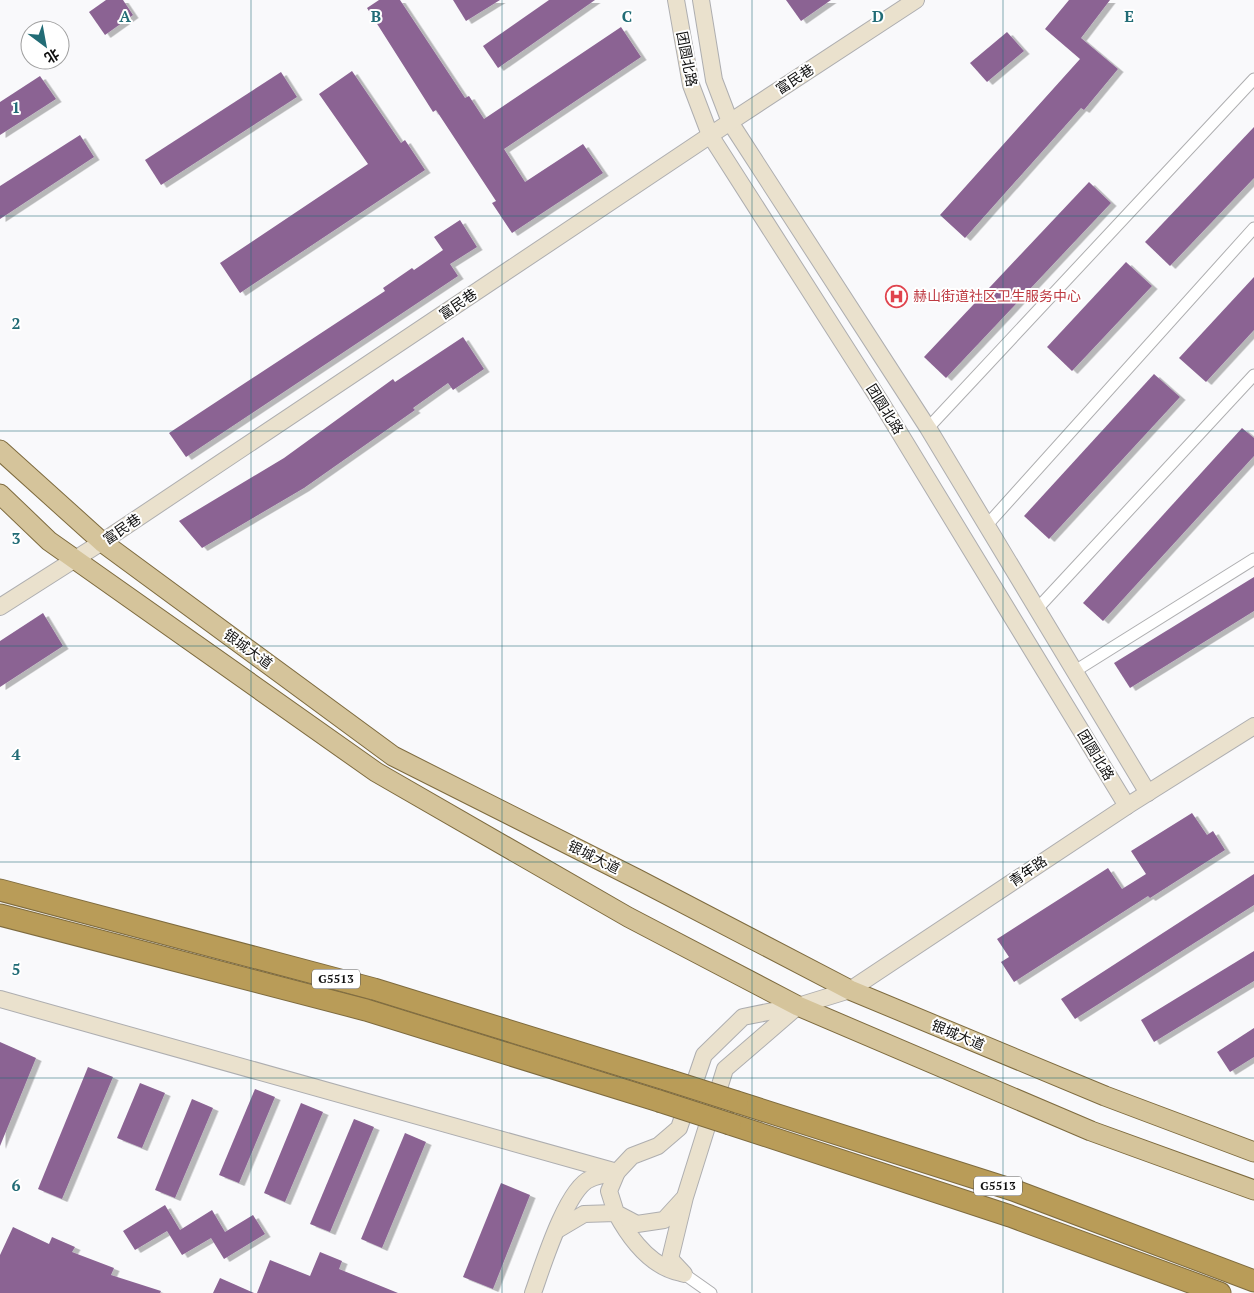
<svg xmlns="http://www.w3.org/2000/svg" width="1254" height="1293" font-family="'PT Serif','Noto Sans SC',serif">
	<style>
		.building { fill: #8b6493; filter: url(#shadow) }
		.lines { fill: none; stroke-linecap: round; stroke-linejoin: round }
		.street-casing { stroke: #aeaeb0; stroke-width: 13 }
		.secondary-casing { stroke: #aeaeb0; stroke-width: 18 }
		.primary-casing { stroke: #7e6b3f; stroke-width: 21 }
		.highway-casing { stroke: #7e6b3f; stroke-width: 23 }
		.street { stroke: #fff; stroke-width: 11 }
		.secondary { stroke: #eae1cd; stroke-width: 16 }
		.primary { stroke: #d5c49b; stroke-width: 19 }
		.highway { stroke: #b99c58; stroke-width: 21 }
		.highway-bridge-casing { stroke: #7e6b3f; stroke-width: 23; stroke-linecap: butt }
		.highway-bridge { stroke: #b99c58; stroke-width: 21 }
		.grid { fill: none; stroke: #226c76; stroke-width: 1; stroke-opacity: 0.55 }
		.labels { text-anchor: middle; stroke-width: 4; stroke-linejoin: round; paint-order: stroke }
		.shield { fill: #fff; stroke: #585858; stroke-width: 1 }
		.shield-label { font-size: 12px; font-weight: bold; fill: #101010 }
		.street-label { font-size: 14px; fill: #101010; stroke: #fff }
		.health-label { font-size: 14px; fill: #be3a42; stroke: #fff; text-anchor: start }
		.grid-label { font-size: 16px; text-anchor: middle; font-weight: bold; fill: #226c76; stroke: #fff; stroke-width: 4; stroke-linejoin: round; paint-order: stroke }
	</style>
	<defs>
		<filter id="shadow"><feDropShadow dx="5.5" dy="3" stdDeviation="0" flood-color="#0004"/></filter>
	</defs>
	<rect width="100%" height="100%" fill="#f9f9fb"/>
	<g class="building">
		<path d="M106 0H123L133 15 105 35 89 12Z"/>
		<path d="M379 0H400L465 98 469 96 484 119 621 27 641 57 504 149 525 182 583 144 603 173 512 233 492 203 496 201 436 110 433 112 367 8Z"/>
		<path d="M453 0H500L466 21Z"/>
		<path d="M549 0H595L498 68 483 46Z"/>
		<path d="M786 0H831L801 21Z"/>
		<path d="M1069 0H1110L1081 38 1118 69 1084 110 1081 108 965 238 940 215 1080 59 1045 29Z"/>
		<path d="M1007 32 1024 51 987 82 970 63Z"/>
		<path d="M352 71 401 143 405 140 425 170 240 293 220 263 368 164 319 94Z"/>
		<path d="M281 72 297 97 161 185 145 160Z"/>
		<path d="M40 76 56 99 0 135V102Z"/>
		<path d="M1254 127V178L1170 266 1145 242Z"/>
		<path d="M80 135 94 157 0 219V186Z"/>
		<path d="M1089 182 1111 203 946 378 924 357Z"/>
		<path d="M460 220 477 247 450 264 458 276 186 457 169 433 385 291 383 288 412 268 414 270 443 250 434 237Z"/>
		<path d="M1126 262 1152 286 1072 371 1047 347Z"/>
		<path d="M1254 277V330L1206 382 1179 358Z"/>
		<path d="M463 337 484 369 453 390 448 383 413 408 415 410 304 488 202 548 179 521 284 458 393 379 395 382Z"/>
		<path d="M1154 374 1180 397 1049 539 1024 516Z"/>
		<path d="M1242 428 1254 438V456L1103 621 1083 603Z"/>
		<path d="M1254 577V611L1130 688 1114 663Z"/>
		<path d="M43 613 63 646 0 687V641Z"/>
		<path d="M1192 813 1207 835 1213 831 1225 850 1150 898 1148 896 1014 982 1001 962 1009 957 997 939 1108 868 1122 889 1146 874 1131 851Z"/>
		<path d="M1254 874V905L1075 1019 1061 999Z"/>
		<path d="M1254 951V981L1154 1042 1141 1020Z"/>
		<path d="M1254 1028V1057L1230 1072 1217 1052Z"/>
		<path d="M0 1042 36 1058 0 1146Z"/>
		<path d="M88 1067 113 1077 62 1199 38 1189Z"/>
		<path d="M140 1083 165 1093 142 1148 117 1138Z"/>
		<path d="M255 1089 275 1097 239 1183 219 1175Z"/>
		<path d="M192 1099 213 1108 175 1198 155 1190Z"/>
		<path d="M301 1103 323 1112 285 1202 264 1193Z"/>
		<path d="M354 1119 374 1127 330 1232 310 1224Z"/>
		<path d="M405 1133 426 1142 382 1248 361 1239Z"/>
		<path d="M501 1183 530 1195 493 1289 463 1277Z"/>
		<path d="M165 1205 180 1230 212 1210 225 1232 253 1215 265 1234 224 1259 211 1238 182 1255 167 1231 135 1250 123 1231Z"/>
		<path d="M13 1227 49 1244 52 1237 75 1247 72 1252 114 1268 111 1275 161 1291 160 1293H0V1255Z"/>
		<path d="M320 1252 342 1261 339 1269 398 1293H257L270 1260 310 1276Z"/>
		<path d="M220 1278 254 1293H213Z"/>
	</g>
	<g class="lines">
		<defs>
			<g id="street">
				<path d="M928 428 1254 79"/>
				<path d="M987 525 1254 228"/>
				<path d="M1037 609 1254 375"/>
				<path d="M1075 671 1254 559"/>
				<path d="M684 1274 711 1293"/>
			</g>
			<g id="secondary">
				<path d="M676 0 691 85 710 135 882 404 1127 806"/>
				<path d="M701 0 714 80 730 122 928 428 1148 793"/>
				<path d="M0 607 102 542 730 122 916 0"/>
				<path d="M0 999 617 1172C608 1174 598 1175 590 1179 566 1189 542 1268 533 1293"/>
				<path d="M798 1006 850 990 1127 806 1254 726"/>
				<path d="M557 1230 584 1214 616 1213C630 1239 651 1267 681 1273"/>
				<path d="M684 1274 670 1259 685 1197 725 1069 798 1006 743 1017 704 1055 679 1128 658 1146 632 1156 617 1172 609 1191 616 1213 637 1224 664 1220 685 1197"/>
			</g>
			<g id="primary">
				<path d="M0 450 102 542 393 756 637 879 850 990 1105 1096 1254 1152"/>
				<path d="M0 494 49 541 376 772 628 917 798 1006 1091 1131 1254 1190"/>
			</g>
			<g id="highway">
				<path d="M0 890 374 989 668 1080"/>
				<path d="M0 915 366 1010 659 1101"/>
				<path d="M737 1102 1013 1190 1254 1281"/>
				<path d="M730 1124 1010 1216 1220 1293"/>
			</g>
		</defs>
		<use href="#street" class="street-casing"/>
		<use href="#secondary" class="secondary-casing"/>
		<use href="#primary" class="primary-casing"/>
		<use href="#highway" class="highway-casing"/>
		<use href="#street" class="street"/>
		<use href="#secondary" class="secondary"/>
		<use href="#primary" class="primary"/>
		<use href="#highway" class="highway"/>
		<defs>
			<g id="highway-bridge">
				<path d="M668 1080 737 1102"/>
				<path d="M659 1101 730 1124"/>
			</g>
		</defs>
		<use href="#highway-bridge" class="highway-bridge-casing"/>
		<use href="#highway-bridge" class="highway-bridge"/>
	</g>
	<path class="grid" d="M251 0V1293M502 0V1293M752 0V1293M1003 0V1293M0 216H1254M0 431H1254M0 646H1254M0 862H1254M0 1078H1254"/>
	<defs>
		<symbol id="hospital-ring" viewBox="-11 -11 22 22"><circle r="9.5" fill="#fff" stroke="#e0444e" stroke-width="1.5"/><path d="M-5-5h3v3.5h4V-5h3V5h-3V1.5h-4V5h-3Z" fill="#e0444e"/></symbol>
	</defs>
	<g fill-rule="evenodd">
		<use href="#hospital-ring" x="884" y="284" width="25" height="25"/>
	</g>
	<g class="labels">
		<g class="shield">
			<rect x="312" y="969.5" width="48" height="19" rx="4"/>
			<rect x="974" y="1176.5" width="48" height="19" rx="4"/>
		</g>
		<g class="shield-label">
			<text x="336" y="983">G5513</text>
			<text x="998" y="1190">G5513</text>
		</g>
		<g class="street-label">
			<text transform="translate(687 59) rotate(79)" y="5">团圆北路</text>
			<text transform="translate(795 79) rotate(-33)" y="5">富民巷</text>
			<text transform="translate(458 304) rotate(-34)" y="5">富民巷</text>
			<text transform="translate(885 409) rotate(58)" y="5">团圆北路</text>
			<text transform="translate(122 529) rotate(-34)" y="5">富民巷</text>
			<text transform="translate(248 649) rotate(36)" y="5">银城大道</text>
			<text transform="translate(1096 755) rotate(59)" y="5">团圆北路</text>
			<text transform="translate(594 857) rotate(27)" y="5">银城大道</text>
			<text transform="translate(1028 871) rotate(-34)" y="5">青年路</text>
			<text transform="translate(958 1035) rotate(23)" y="5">银城大道</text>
		</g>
		<g class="health-label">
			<text x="913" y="301">赫山街道社区卫生服务中心</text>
		</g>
	</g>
	<g class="grid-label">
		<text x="125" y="22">A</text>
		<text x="376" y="22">B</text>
		<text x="627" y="22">C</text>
		<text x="878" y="22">D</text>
		<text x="1129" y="22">E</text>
		<text x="16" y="113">1</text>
		<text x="16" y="329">2</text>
		<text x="16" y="544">3</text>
		<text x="16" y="760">4</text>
		<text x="16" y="975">5</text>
		<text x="16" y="1191">6</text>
	</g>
	<g transform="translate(45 45) rotate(148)"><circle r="24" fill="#ffffff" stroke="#9f9f9f"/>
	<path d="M0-4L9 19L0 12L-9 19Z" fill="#226c76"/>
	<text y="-8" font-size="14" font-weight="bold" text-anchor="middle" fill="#101010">北</text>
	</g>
</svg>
